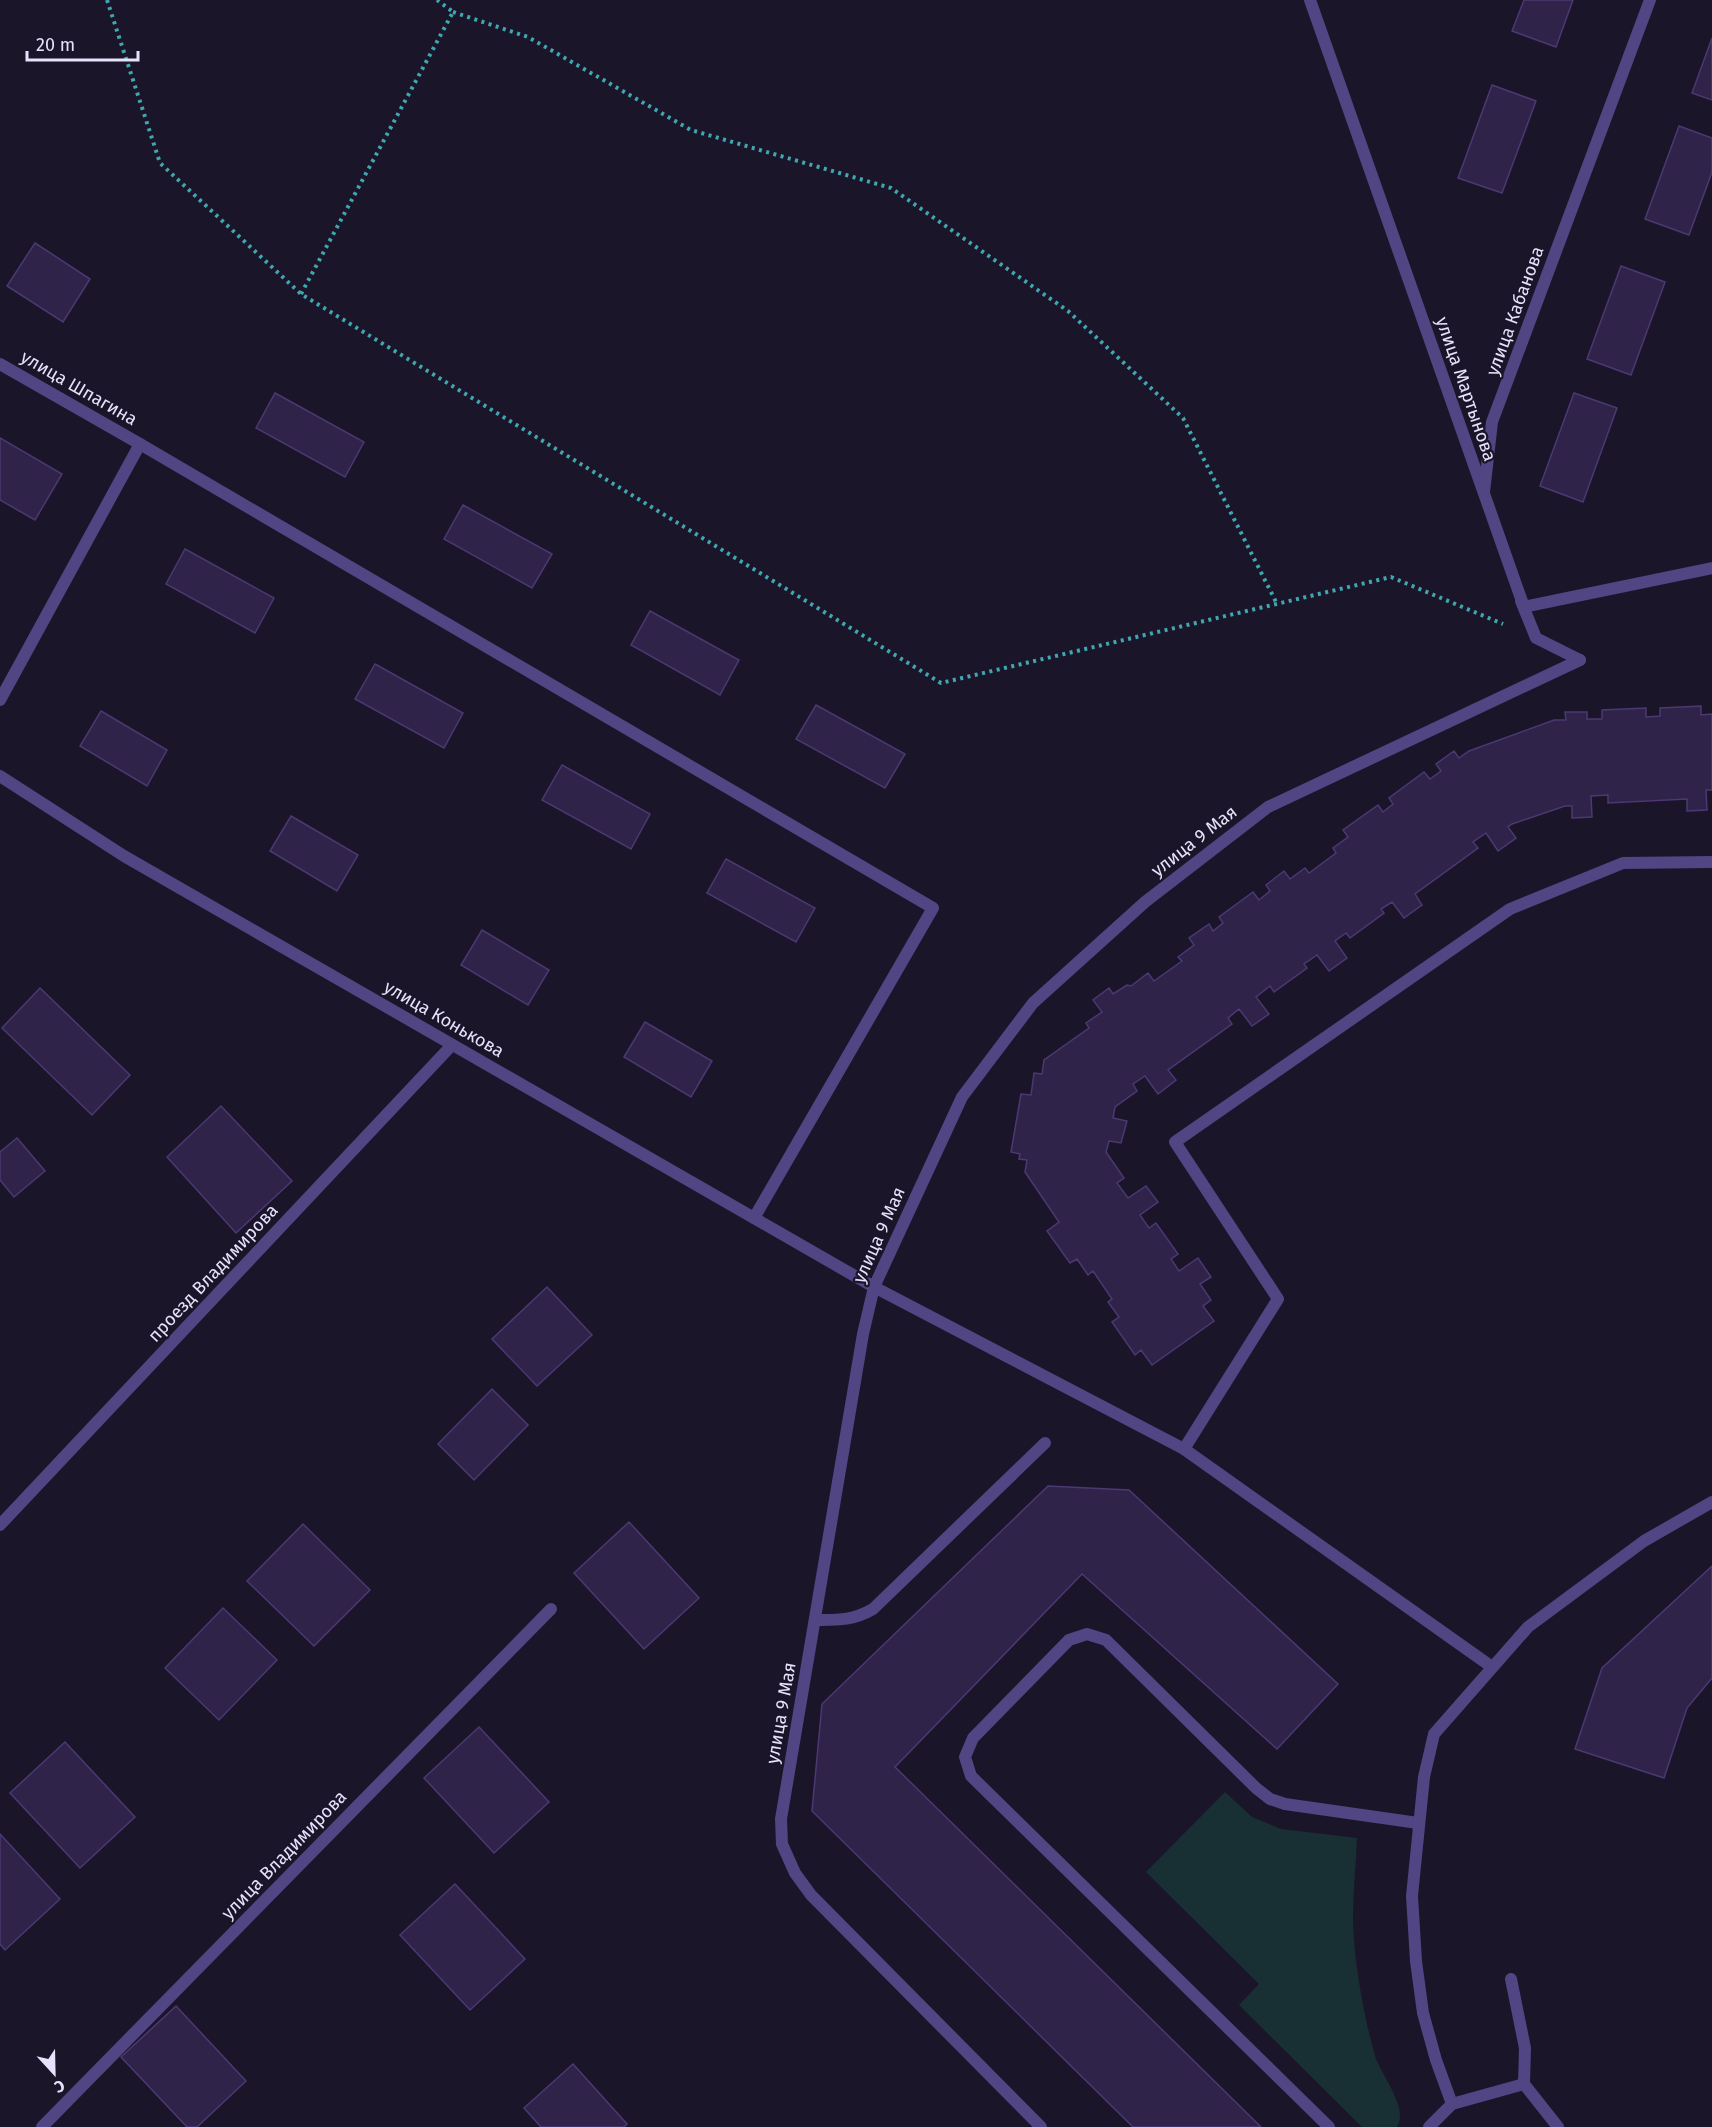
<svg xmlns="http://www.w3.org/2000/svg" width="1712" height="2127" font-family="'Fira Sans',sans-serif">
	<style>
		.green { fill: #183033 }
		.building { fill: #302349; stroke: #4c3872; stroke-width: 1.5 }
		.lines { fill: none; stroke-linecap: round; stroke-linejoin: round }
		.path { stroke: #40a7b1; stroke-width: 4; stroke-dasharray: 3 4.5; stroke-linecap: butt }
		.service { stroke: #514583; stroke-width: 12 }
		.minor { stroke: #514583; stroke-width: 12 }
		.labels { text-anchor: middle; stroke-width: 4.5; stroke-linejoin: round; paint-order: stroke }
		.street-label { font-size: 18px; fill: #e8e1fb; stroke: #1b152a }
	</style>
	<rect width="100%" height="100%" fill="#1b152a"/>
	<path class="green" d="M1225 1792 1252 1817 1281 1829 1357 1838C1356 1864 1353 1890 1353 1916 1353 1957 1364 2017 1375 2056 1381 2075 1409 2108 1397 2127H1362L1239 2005 1259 1984 1146 1872Z"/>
	<g class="building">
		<path d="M1524 0H1573L1556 47 1512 31Z"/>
		<path d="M1712 38V100L1692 93Z"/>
		<path d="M1492 85 1536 101 1502 193 1458 178Z"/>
		<path d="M1679 126 1712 138V172L1689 235 1645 219Z"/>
		<path d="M35 243 90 279 63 322 7 286Z"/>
		<path d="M1621 266 1665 282 1631 375 1587 359Z"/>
		<path d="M275 393 364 442 345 477 256 428Z"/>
		<path d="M1574 393 1617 408 1583 502 1540 486Z"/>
		<path d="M0 438 62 474 35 520 0 500Z"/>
		<path d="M463 505 552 554 532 588 444 539Z"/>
		<path d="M185 549 274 598 255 633 166 584Z"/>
		<path d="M650 611 739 660 720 695 631 645Z"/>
		<path d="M375 664 463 713 444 748 355 699Z"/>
		<path d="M816 705 905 754 885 788 796 739Z"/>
		<path d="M1701 706V715L1712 714V790H1706L1707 810 1687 811V799L1608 803V795L1591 796 1592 817 1572 818V806H1565L1512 824 1508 827 1516 838 1498 851 1486 833 1473 842 1478 848 1415 894 1422 905 1404 918 1392 902 1381 909 1384 913 1350 938 1346 933 1335 941 1347 958 1329 971 1317 955 1304 964 1307 968 1274 992 1270 986 1256 997 1269 1014 1252 1026 1239 1009 1228 1018 1232 1024 1168 1070 1176 1080 1158 1094 1145 1076 1133 1084 1137 1091 1115 1107 1113 1118 1127 1121 1121 1143 1109 1141 1106 1152 1124 1178 1117 1183 1128 1198 1146 1186 1158 1202 1140 1215 1149 1228 1156 1223 1178 1254 1171 1259 1179 1271 1198 1258 1211 1277 1200 1284 1211 1300 1203 1306 1214 1321 1152 1365 1141 1350 1135 1355 1112 1322 1119 1317 1108 1302 1112 1299 1093 1271 1088 1275 1077 1259 1070 1263 1047 1231 1059 1222 1025 1172 1027 1160 1019 1159 1020 1154 1011 1152 1021 1094 1031 1095 1034 1073 1042 1074 1044 1060 1089 1028 1086 1023 1102 1012 1093 1000 1109 988 1113 994 1127 985 1131 986 1148 973 1154 981 1182 961 1178 957 1194 945 1189 938 1209 924 1213 931 1223 923 1219 917 1253 892 1259 900 1270 891 1266 885 1284 871 1290 879 1305 868 1309 873 1336 853 1333 848 1348 837 1343 830 1378 805 1383 812 1393 804 1389 798 1424 772 1430 779 1441 771 1436 764 1454 751 1459 758 1469 751 1554 720H1566L1565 712H1587V719H1602V710L1646 708V717L1660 716V708Z"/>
		<path d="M101 711 167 750 147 786 80 746Z"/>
		<path d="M562 765 650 814 631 849 542 800Z"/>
		<path d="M291 816 358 855 337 891 270 851Z"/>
		<path d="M726 859 815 908 796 942 707 893Z"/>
		<path d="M482 930 549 970 528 1005 461 965Z"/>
		<path d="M40 988 130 1075 92 1115 2 1028Z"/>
		<path d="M645 1022 712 1061 691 1097 624 1057Z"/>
		<path d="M221 1106 292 1181 236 1233 167 1157Z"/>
		<path d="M17 1138 45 1171 14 1197 0 1180V1152Z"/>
		<path d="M547 1287 592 1335 537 1386 492 1339Z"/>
		<path d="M492 1389 528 1425 474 1480 438 1444Z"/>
		<path d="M1048 1486 1129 1490 1338 1684 1277 1749 1082 1574 895 1767 1261 2127H1133L812 1811 822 1704Z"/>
		<path d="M629 1522 699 1598 644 1649 574 1573Z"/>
		<path d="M303 1524 370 1590 314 1646 247 1581Z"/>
		<path d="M1712 1566V1678L1687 1708 1664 1778 1575 1749 1602 1668Z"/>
		<path d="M223 1608 277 1660 219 1720 165 1668Z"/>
		<path d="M479 1727 549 1802 494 1853 424 1778Z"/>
		<path d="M65 1742 135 1817 80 1868 10 1793Z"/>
		<path d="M0 1834 60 1899 5 1950 0 1944Z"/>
		<path d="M455 1884 525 1959 470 2010 400 1935Z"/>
		<path d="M176 2006 246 2081 197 2127H187L121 2057Z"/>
		<path d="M573 2064 627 2124 624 2127H541L524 2108Z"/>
	</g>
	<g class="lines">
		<g class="path">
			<path d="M107 0 160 163 301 294 941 683 1391 577 1503 624"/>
			<path d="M453 12 528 37 691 130 891 188 1068 311 1183 418 1277 604"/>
			<path d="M301 294 453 12 437 0"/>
		</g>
		<g class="service">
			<path d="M0 700 140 444"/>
			<path d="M1184 1449 1278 1299 1175 1142 1510 909 1623 863 1712 862"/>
			<path d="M815 1620C838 1620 852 1621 873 1609L1045 1443"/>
			<path d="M1511 1979 1525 2048 1524 2084"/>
			<path d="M1329 2127 971 1776 965 1757 973 1738 1069 1640 1087 1634 1106 1640 1256 1788 1270 1799 1285 1804 1418 1823"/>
			<path d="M1429 2127 1452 2104 1524 2084 1558 2127"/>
		</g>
		<g class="minor">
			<path d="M1310 0 1524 607 1712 568"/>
			<path d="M0 364 140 444 933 908 754 1218"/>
			<path d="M1484 492 1492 422 1650 0"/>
			<path d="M1521 601 1536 638 1580 660"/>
			<path d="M0 776 124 856 874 1287 1184 1449 1492 1667"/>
			<path d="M0 1525 452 1045"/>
			<path d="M1452 2104 1436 2060 1423 2013 1416 1961 1412 1896 1424 1777 1434 1734 1528 1627 1644 1541 1712 1502"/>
			<path d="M42 2127 551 1609"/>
			<path d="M1041 2127 811 1895 795 1873 782 1844 781 1819 863 1334 874 1287 962 1097 1033 1003 1145 902 1268 807 1580 660"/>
		</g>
	</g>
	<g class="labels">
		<g class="street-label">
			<text transform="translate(1515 311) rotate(-70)" y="6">улица Кабанова</text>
			<text transform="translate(79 388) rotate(30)" y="6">улица Шпагина</text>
			<text transform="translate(1466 389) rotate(71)" y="6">улица Мартынова</text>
			<text transform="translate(1194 841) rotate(-38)" y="6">улица 9 Мая</text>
			<text transform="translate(444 1019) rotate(30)" y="6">улица Конькова</text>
			<text transform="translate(879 1235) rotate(-66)" y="6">улица 9 Мая</text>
			<text transform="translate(213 1273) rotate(-47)" y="6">проезд Владимирова</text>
			<text transform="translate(781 1713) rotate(-80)" y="6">улица 9 Мая</text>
			<text transform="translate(284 1855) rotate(-46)" y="6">улица Владимирова</text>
		</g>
	</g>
	<g transform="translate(54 2073) rotate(158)" stroke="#1b152a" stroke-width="4.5" paint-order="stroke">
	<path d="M0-4.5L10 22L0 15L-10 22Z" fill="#e8e1fb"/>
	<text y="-9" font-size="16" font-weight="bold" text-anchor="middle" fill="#e8e1fb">С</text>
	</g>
	<path d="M27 51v9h111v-9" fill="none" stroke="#e8e1fb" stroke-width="3"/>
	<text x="36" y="51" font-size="18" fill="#e8e1fb" stroke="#1b152a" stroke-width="4.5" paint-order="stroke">20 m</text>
</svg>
